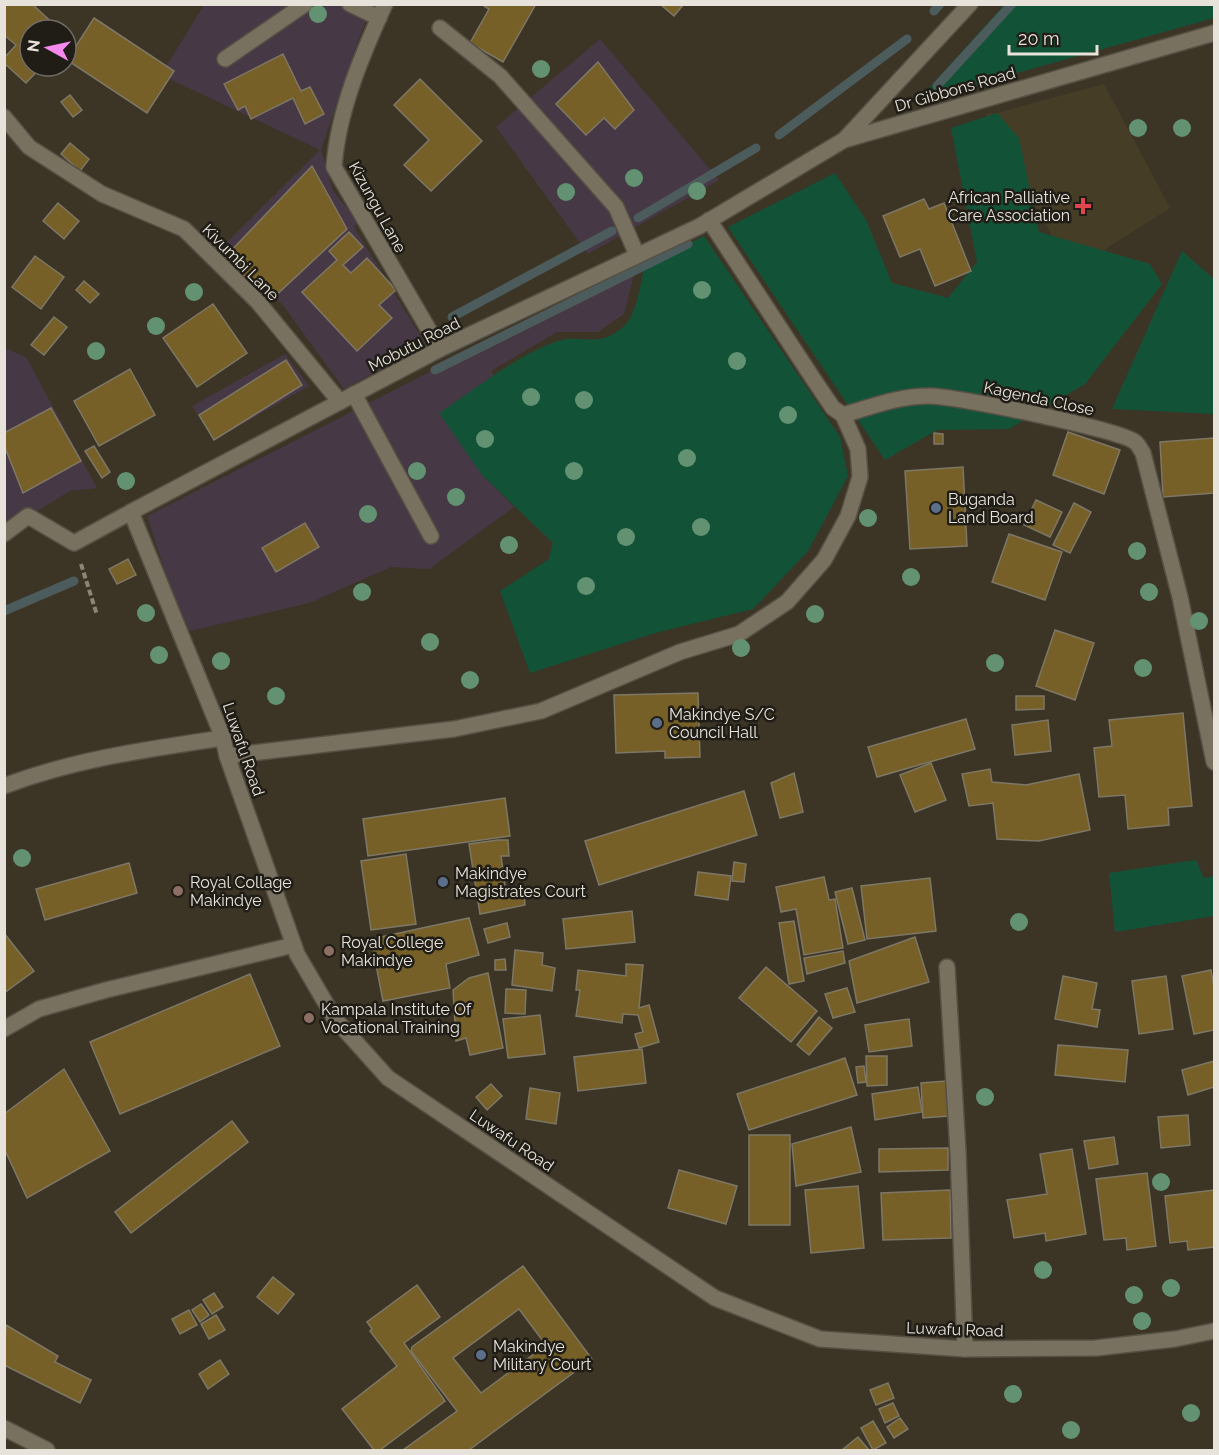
<svg xmlns="http://www.w3.org/2000/svg" width="1219" height="1455" font-family="Raleway,sans-serif">
	<style>
		.commercial { fill: #473845 }
		.built { fill: #463d27 }
		.green { fill: #125338 }
		.lines { fill: none; stroke-linecap: round; stroke-linejoin: round }
		.stream { stroke: #4c5c5d; stroke-width: 9 }
		.building { fill: #766027; stroke: #7e7766; stroke-width: 1.5; fill-rule: evenodd }
		.service-casing { stroke: #565044; stroke-width: 18 }
		.minor-casing { stroke: #565044; stroke-width: 18 }
		.tertiary-casing { stroke: #565044; stroke-width: 18 }
		.path { stroke: #8b8579; stroke-width: 4; stroke-dasharray: 6 3; stroke-linecap: butt }
		.service { stroke: #787160; stroke-width: 15 }
		.minor { stroke: #787160; stroke-width: 15 }
		.tertiary { stroke: #787160; stroke-width: 15 }
		.tree { fill: #639273 }
		.health-dot { fill: #e0444e; stroke: #201d17; stroke-width: 2 }
		.service-dot { fill: #5c6f8a; stroke: #201d17; stroke-width: 2 }
		.education-dot { fill: #8d6e63; stroke: #201d17; stroke-width: 2 }
		.labels { text-anchor: middle; stroke-width: 5; stroke-linejoin: round; paint-order: stroke }
		.street-label { font-size: 16px; fill: #e7e3da; stroke: #201d17 }
		.poi-label { font-size: 16px; fill: #e7e3da; stroke: #201d17; text-anchor: start }
	</style>
	<rect width="100%" height="100%" fill="#3c3526"/>
	<g class="commercial">
		<path d="M362 4 372 10 362 30 321 150 333 191 359 222 354 227 426 345 344 389 282 304 216 253 320 150 161 75 204 5Z"/>
		<path d="M600 39 719 180 588 254 496 127Z"/>
		<path d="M636 267 624 314 598 332H557L491 371 536 440 482 475 514 507 429 569 391 567 309 603 190 631 170 587 147 516Z"/>
		<path d="M5 348 26 357 97 488 70 491 8 529 5 550Z"/>
		<path d="M285 354 309 386 214 440 192 406Z"/>
	</g>
	<path class="built" d="M1104 84 1170 208 1071 271 986 114 997 113Z"/>
	<g class="green">
		<path d="M1004 5H1214V18L934 96 929 88Z"/>
		<path d="M997 113 1019 138 1039 232 1150 264 1162 284 1085 384 1009 429 937 430 885 460 728 227 835 173 866 220 892 283 948 298 977 262 951 128Z"/>
		<path d="M704 236 840 437 848 476 808 551 753 609 655 633 530 673 500 591 549 559 553 543 482 475 439 413C473 391 520 353 558 341 584 333 600 351 627 323 636 313 642 280 644 266Z"/>
		<path d="M1182 251 1214 279V414L1112 409Z"/>
		<path d="M1196 860 1204 878 1214 876V916L1115 932 1109 873Z"/>
	</g>
	<g class="lines">
		<g class="stream">
			<path d="M934 11 940 4"/>
			<path d="M937 86 1012 4"/>
			<path d="M779 135 907 39"/>
			<path d="M638 218 756 148"/>
			<path d="M452 317 612 231"/>
			<path d="M435 370 688 244"/>
			<path d="M4 611 74 581"/>
		</g>
	</g>
	<g class="building">
		<path d="M4 4H32L60 30H30V66H42L26 83 4 63V58L16 45 4 35Z"/>
		<path d="M481 4H536L503 62 470 43 489 9Z"/>
		<path d="M660 4H684L674 16Z"/>
		<path d="M94 18 174 71 147 113 67 60Z"/>
		<path d="M283 54 301 91 310 87 324 114 305 124 293 98 251 119 245 106 238 110 224 84Z"/>
		<path d="M598 62 634 110 615 129 604 118 586 135 556 104Z"/>
		<path d="M420 79 482 141 431 191 404 165 429 140 394 105Z"/>
		<path d="M70 95 82 110 73 117 61 102Z"/>
		<path d="M70 143 89 159 80 171 61 154Z"/>
		<path d="M312 166 347 229 271 300 224 258Z"/>
		<path d="M924 199 929 209 944 203 971 271 935 286 920 249 900 257 883 216Z"/>
		<path d="M58 203 79 221 64 239 43 221Z"/>
		<path d="M349 232 363 247 343 265 351 273 367 258 396 290 379 305 392 318 357 351 302 292 337 260 329 251Z"/>
		<path d="M35 256 64 277 41 309 12 287Z"/>
		<path d="M84 281 99 294 90 303 76 290Z"/>
		<path d="M213 304 247 353 197 387 163 338Z"/>
		<path d="M54 317 67 327 44 355 31 345Z"/>
		<path d="M286 360 302 385 214 440 199 415Z"/>
		<path d="M130 369 155 415 99 446 74 401Z"/>
		<path d="M51 408 81 461 23 493 4 445V433Z"/>
		<path d="M1068 432 1120 450 1104 494 1053 475Z"/>
		<path d="M934 433 943 434V444H934Z"/>
		<path d="M1214 438V493L1163 497 1160 442Z"/>
		<path d="M94 446 110 472 102 478 85 451Z"/>
		<path d="M963 467 967 546 910 549 905 471Z"/>
		<path d="M1036 500 1062 512 1050 537 1024 525Z"/>
		<path d="M1074 503 1091 512 1070 553 1053 545Z"/>
		<path d="M305 523 319 547 276 572 262 548Z"/>
		<path d="M1009 534 1062 552 1045 600 992 582Z"/>
		<path d="M128 559 136 575 117 584 109 569Z"/>
		<path d="M1055 630 1094 643 1075 700 1036 686Z"/>
		<path d="M698 693 700 757 665 758V751L616 753 614 695Z"/>
		<path d="M1016 696H1044V709L1016 710Z"/>
		<path d="M1183 713 1192 806 1168 808 1169 825 1128 829 1125 795 1099 797 1094 748 1112 746 1109 720Z"/>
		<path d="M966 719 975 749 877 777 868 747Z"/>
		<path d="M1048 720 1051 751 1015 755 1012 725Z"/>
		<path d="M931 763 946 800 915 812 900 775Z"/>
		<path d="M990 769 992 782 1026 785 1079 774 1090 830 1039 841 997 839 993 803 969 806 962 774Z"/>
		<path d="M794 773 803 812 780 818 771 783Z"/>
		<path d="M744 791 757 835 599 885 585 841Z"/>
		<path d="M505 798 510 836 368 856 363 819Z"/>
		<path d="M498 840H508L509 856H501L506 893 524 892 525 905 480 914 469 844Z"/>
		<path d="M406 854 416 924 371 930 361 861Z"/>
		<path d="M734 862 746 864 744 882 732 881Z"/>
		<path d="M129 863 137 893 45 920 36 889Z"/>
		<path d="M698 872 731 876 728 900 695 895Z"/>
		<path d="M824 877 829 900 835 899 843 948 804 955 796 909 781 912 776 887Z"/>
		<path d="M930 878 936 931 867 939 861 886Z"/>
		<path d="M852 888 865 940 848 944 835 892Z"/>
		<path d="M632 911 635 942 566 949 563 919Z"/>
		<path d="M469 918 479 955 446 964 450 988 383 1001 371 939Z"/>
		<path d="M794 921 804 981 789 984 779 923Z"/>
		<path d="M507 923 510 937 488 943 484 929Z"/>
		<path d="M4 933 34 971 4 993Z"/>
		<path d="M915 937 929 982 857 1003 849 961Z"/>
		<path d="M515 950 543 953 542 965 555 968 552 991 512 985Z"/>
		<path d="M843 951 845 963 807 974 804 958Z"/>
		<path d="M505 959 506 970H495V960Z"/>
		<path d="M626 964 643 965 639 1008 649 1005 659 1042 639 1048 635 1034 643 1032 638 1015 623 1014 622 1023 576 1016 580 990H576L578 970 626 976Z"/>
		<path d="M766 967 817 1011 791 1042 739 998Z"/>
		<path d="M1211 970 1214 987V1030L1194 1034 1182 976Z"/>
		<path d="M488 973 503 1048 470 1055 466 1038 456 1041 453 990 469 978Z"/>
		<path d="M250 974 280 1046 120 1114 90 1042Z"/>
		<path d="M1063 976 1097 983 1092 1009 1100 1010 1097 1027 1055 1019Z"/>
		<path d="M1166 976 1173 1029 1139 1034 1132 981Z"/>
		<path d="M847 988 855 1012 833 1018 825 994Z"/>
		<path d="M506 989 526 990 525 1014 505 1013Z"/>
		<path d="M540 1015 545 1054 508 1058 503 1019Z"/>
		<path d="M819 1017 832 1028 809 1055 797 1045Z"/>
		<path d="M909 1019 912 1046 869 1052 865 1025Z"/>
		<path d="M1058 1045 1128 1050 1125 1082 1055 1075Z"/>
		<path d="M642 1049 646 1083 578 1091 574 1057Z"/>
		<path d="M866 1056H887V1085L867 1086Z"/>
		<path d="M845 1058 857 1095 749 1130 737 1094Z"/>
		<path d="M1214 1061V1087L1188 1095 1182 1070Z"/>
		<path d="M864 1066 866 1082 858 1083 856 1067Z"/>
		<path d="M64 1069 110 1151 27 1198 4 1148V1114Z"/>
		<path d="M946 1081 949 1116 923 1118 921 1083Z"/>
		<path d="M491 1084 502 1096 487 1110 476 1097Z"/>
		<path d="M918 1087 922 1112 875 1120 872 1094Z"/>
		<path d="M530 1088 560 1093 556 1124 526 1119Z"/>
		<path d="M1188 1115 1190 1145 1161 1148 1158 1117Z"/>
		<path d="M232 1121 248 1142 131 1233 115 1212Z"/>
		<path d="M851 1127 861 1172 796 1186 792 1144Z"/>
		<rect x="749" y="1135" width="41" height="90"/>
		<path d="M1114 1137 1118 1164 1089 1169 1084 1141Z"/>
		<path d="M948 1148V1170L879 1172V1149Z"/>
		<path d="M1072 1149 1086 1234 1046 1241 1045 1233 1014 1238 1007 1200 1047 1194 1040 1154Z"/>
		<path d="M679 1170 737 1186 726 1224 668 1208Z"/>
		<path d="M1147 1173 1156 1246 1127 1250 1126 1238 1104 1240 1096 1179Z"/>
		<path d="M858 1186 864 1248 811 1253 805 1190Z"/>
		<path d="M950 1190 951 1238 883 1240 881 1193Z"/>
		<path d="M1214 1190V1247L1188 1250 1187 1241 1170 1243 1165 1196Z"/>
		<path d="M523 1266 592 1359 469 1450H403L457 1411 411 1351 412 1347ZM519 1309 546 1345 481 1393 453 1358Z"/>
		<path d="M273 1277 294 1294 278 1314 257 1297Z"/>
		<path d="M417 1285 440 1317 404 1343 445 1401 380 1450H374L342 1409 397 1366 370 1331 372 1329 367 1322Z"/>
		<path d="M214 1293 223 1307 212 1314 203 1300Z"/>
		<path d="M201 1304 209 1315 200 1322 192 1310Z"/>
		<path d="M189 1310 197 1325 180 1334 172 1319Z"/>
		<path d="M216 1315 225 1330 209 1339 201 1324Z"/>
		<path d="M6 1325 58 1356 55 1362 91 1380 80 1403 4 1365Z"/>
		<path d="M220 1360 229 1374 208 1389 199 1374Z"/>
		<path d="M888 1383 894 1398 876 1405 870 1390Z"/>
		<path d="M893 1403 899 1416 885 1423 879 1409Z"/>
		<path d="M900 1418 908 1429 894 1438 887 1427Z"/>
		<path d="M873 1421 886 1443 873 1450 861 1428Z"/>
		<path d="M858 1437 869 1450H842Z"/>
	</g>
	<g class="lines">
		<defs>
			<g id="service">
				<path d="M440 28 500 76 616 207 637 255"/>
				<path d="M225 59 305 4"/>
				<path d="M354 394 431 536"/>
				<path d="M4 786C75 759 149 749 223 738"/>
				<path d="M4 1029 39 1009 106 990 294 945"/>
			</g>
			<g id="minor">
				<path d="M350 4 379 18"/>
				<path d="M385 4C362 55 338 111 334 167L440 349"/>
				<path d="M4 117 29 147 102 194 184 229 258 302 340 402"/>
				<path d="M844 140 970 4"/>
				<path d="M709 220 816 383 833 408 843 415C871 407 899 396 928 396 952 395 1121 430 1135 442 1138 444 1141 450 1143 453L1180 597 1214 762"/>
				<path d="M131 512 440 349 700 226 844 140 1214 33"/>
				<path d="M227 756 454 729 541 711 680 652 739 634 787 602 824 560 848 516 860 477 858 449 843 415"/>
				<path d="M947 967 958 1152 965 1349"/>
				<path d="M4 1428 47 1450"/>
			</g>
			<path id="tertiary" d="M4 534 28 516 74 543 131 512 223 738 227 756 297 954 335 1019 388 1078 715 1298 820 1339 965 1349 1096 1348 1175 1339 1214 1331"/>
		</defs>
		<use href="#service" class="service-casing"/>
		<use href="#minor" class="minor-casing"/>
		<use href="#tertiary" class="tertiary-casing"/>
		<path class="path" d="M81 564 97 615"/>
		<use href="#service" class="service"/>
		<use href="#minor" class="minor"/>
		<use href="#tertiary" class="tertiary"/>
	</g>
	<g class="tree">
		<circle cx="318" cy="14" r="9"/>
		<circle cx="541" cy="69" r="9"/>
		<circle cx="1138" cy="128" r="9"/>
		<circle cx="1182" cy="128" r="9"/>
		<circle cx="634" cy="178" r="9"/>
		<circle cx="697" cy="191" r="9"/>
		<circle cx="566" cy="192" r="9"/>
		<circle cx="702" cy="290" r="9"/>
		<circle cx="194" cy="292" r="9"/>
		<circle cx="156" cy="326" r="9"/>
		<circle cx="96" cy="351" r="9"/>
		<circle cx="737" cy="361" r="9"/>
		<circle cx="531" cy="397" r="9"/>
		<circle cx="584" cy="400" r="9"/>
		<circle cx="788" cy="415" r="9"/>
		<circle cx="485" cy="439" r="9"/>
		<circle cx="687" cy="458" r="9"/>
		<circle cx="417" cy="471" r="9"/>
		<circle cx="574" cy="471" r="9"/>
		<circle cx="126" cy="481" r="9"/>
		<circle cx="456" cy="497" r="9"/>
		<circle cx="368" cy="514" r="9"/>
		<circle cx="868" cy="518" r="9"/>
		<circle cx="701" cy="527" r="9"/>
		<circle cx="626" cy="537" r="9"/>
		<circle cx="509" cy="545" r="9"/>
		<circle cx="1137" cy="551" r="9"/>
		<circle cx="911" cy="577" r="9"/>
		<circle cx="586" cy="586" r="9"/>
		<circle cx="362" cy="592" r="9"/>
		<circle cx="1149" cy="592" r="9"/>
		<circle cx="146" cy="613" r="9"/>
		<circle cx="815" cy="614" r="9"/>
		<circle cx="1199" cy="621" r="9"/>
		<circle cx="430" cy="642" r="9"/>
		<circle cx="741" cy="648" r="9"/>
		<circle cx="159" cy="655" r="9"/>
		<circle cx="221" cy="661" r="9"/>
		<circle cx="995" cy="663" r="9"/>
		<circle cx="1143" cy="668" r="9"/>
		<circle cx="470" cy="680" r="9"/>
		<circle cx="276" cy="696" r="9"/>
		<circle cx="22" cy="858" r="9"/>
		<circle cx="1019" cy="922" r="9"/>
		<circle cx="985" cy="1097" r="9"/>
		<circle cx="1161" cy="1182" r="9"/>
		<circle cx="1043" cy="1270" r="9"/>
		<circle cx="1171" cy="1288" r="9"/>
		<circle cx="1134" cy="1295" r="9"/>
		<circle cx="1142" cy="1321" r="9"/>
		<circle cx="1013" cy="1394" r="9"/>
		<circle cx="1191" cy="1413" r="9"/>
		<circle cx="1071" cy="1430" r="9"/>
	</g>
	<path class="health-dot" d="M1080 197h6v6h6v6h-6v6h-6v-6h-6v-6h6z"/>
	<g class="service-dot">
		<circle cx="936" cy="508" r="6"/>
		<circle cx="657" cy="723" r="6"/>
		<circle cx="443" cy="882" r="6"/>
		<circle cx="481" cy="1355" r="6"/>
	</g>
	<g class="education-dot">
		<circle cx="178" cy="891" r="6"/>
		<circle cx="329" cy="951" r="6"/>
		<circle cx="309" cy="1018" r="6"/>
	</g>
	<g class="labels">
		<g class="street-label">
			<text transform="translate(955 89) rotate(-16)" y="6">Dr Gibbons Road</text>
			<text transform="translate(378 207) rotate(61)" y="6">Kizungu Lane</text>
			<text transform="translate(241 262) rotate(45)" y="6">Kivumbi Lane</text>
			<text transform="translate(414 344) rotate(-27)" y="6">Mobutu Road</text>
			<text transform="translate(1039 398) rotate(12)" y="6">Kagenda Close</text>
			<text transform="translate(244 749) rotate(71)" y="6">Luwafu Road</text>
			<text transform="translate(512 1140) rotate(34)" y="6">Luwafu Road</text>
			<text transform="translate(955 1329) rotate(2)" y="6">Luwafu Road</text>
		</g>
		<g class="poi-label">
			<text x="1070" y="203" text-anchor="end">African Palliative<tspan x="1070" dy="18">Care Association</tspan></text>
			<text x="948" y="505">Buganda<tspan x="948" dy="18">Land Board</tspan></text>
			<text x="669" y="720">Makindye S/C<tspan x="669" dy="18">Council Hall</tspan></text>
			<text x="455" y="879">Makindye<tspan x="455" dy="18">Magistrates Court</tspan></text>
			<text x="190" y="888">Royal Collage<tspan x="190" dy="18">Makindye</tspan></text>
			<text x="341" y="948">Royal College<tspan x="341" dy="18">Makindye</tspan></text>
			<text x="321" y="1015">Kampala Institute Of<tspan x="321" dy="18">Vocational Training</tspan></text>
			<text x="493" y="1352">Makindye<tspan x="493" dy="18">Military Court</tspan></text>
		</g>
	</g>
	<rect width="1219" height="1455" fill="none" stroke="#e7e3da" stroke-width="12"/>
	<g transform="translate(48 48) rotate(278)"><circle r="28" fill="#201d17" stroke="#706c65" stroke-width="1.5"/>
	<path d="M0-4.5L10 22L0 15L-10 22Z" fill="#f589ee"/>
	<text y="-9" font-size="16" font-weight="bold" text-anchor="middle" fill="#e7e3da">N</text>
	</g>
	<path d="M1009 45v9h88v-9" fill="none" stroke="#e7e3da" stroke-width="3"/>
	<text x="1018" y="45" font-size="18" fill="#e7e3da" stroke="#201d17" stroke-width="4.5" paint-order="stroke">20 m</text>
</svg>
